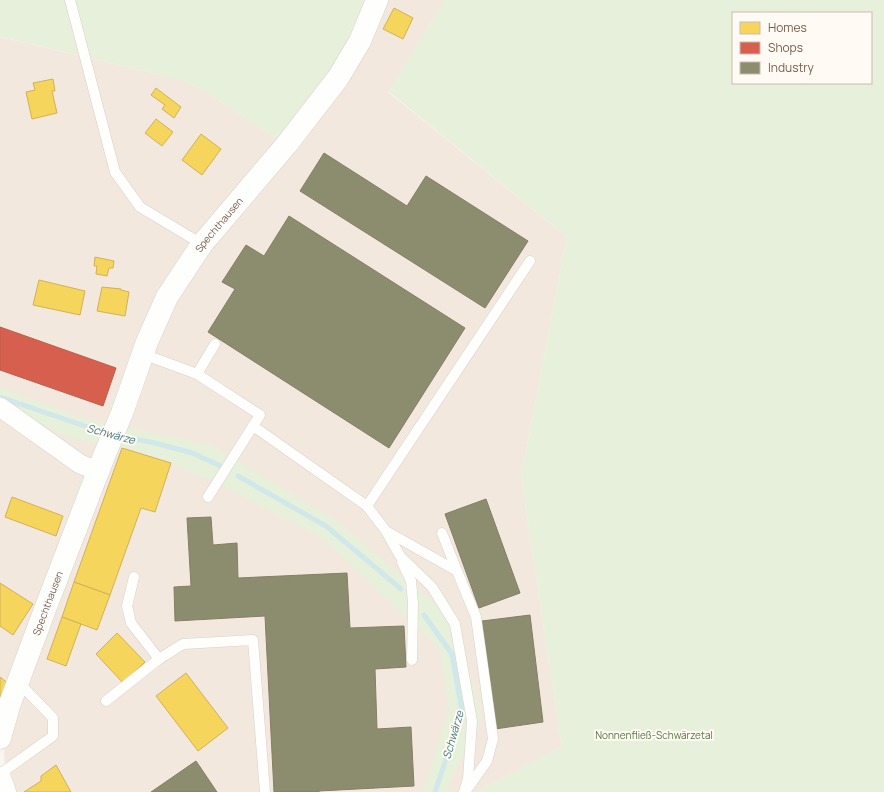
<svg xmlns="http://www.w3.org/2000/svg" width="884" height="792" font-family="Manrope,sans-serif">
	<style>
		.residential { fill: #f2e8de }
		.green { fill: #e7f0db; fill-rule: evenodd }
		.homes { fill: #f6d55c; stroke: #d1b158 }
		.shops { fill: #d6604d; stroke: #ba5f4d }
		.industry { fill: #8c8c6e; stroke: #877e64 }
		.lines { fill: none; stroke-linecap: round; stroke-linejoin: round }
		.stream { stroke: #d0e8ea; stroke-width: 5 }
		.service-casing { stroke: #d7d1cb; stroke-width: 11 }
		.minor-casing { stroke: #d7d1cb; stroke-width: 20 }
		.secondary-casing { stroke: #d9d2cb; stroke-width: 23 }
		.service { stroke: #fefefd; stroke-width: 10 }
		.minor { stroke: #fefefd; stroke-width: 19 }
		.secondary { stroke: #fefefd; stroke-width: 22 }
		.labels { text-anchor: middle; stroke-width: 4; stroke-linejoin: round; paint-order: stroke }
		.street-label { font-size: 10px; fill: #7a5c4d; stroke: #fffaf3 }
		.park-label { font-size: 10px; fill: #537a41; stroke: #fffaf3 }
		.water-label { font-size: 11px; font-style: italic; fill: #437c86; stroke: #fffaf3 }
	</style>
	<rect width="100%" height="100%" fill="#f9f5f0"/>
	<g class="residential">
		<path d="M386 0H445L388 92 567 237 521 477 562 747 477 792H13L5 765 4 752 7 732 165 318 196 267Z"/>
		<path d="M0 37 178 79 203 90 280 141 205 228 0 709Z"/>
	</g>
	<g class="green">
		<path d="M0 0H369L332 72 280 141 203 90 178 79 1 37 0 39Z"/>
		<path d="M445 0H884V792H477L562 747 521 477 567 237 388 91ZM733 13H871V83H733Z"/>
		<path d="M0 387 81 418 211 445 337 521 457 622 482 718 445 792H421L425 787 449 709 439 648 322 538 216 482 141 452 70 438 0 405Z"/>
	</g>
	<g class="homes">
		<path d="M394 8 413 18 403 39 383 29Z"/>
		<path d="M53 79 55 91H52L57 113 32 119 26 92 35 90 33 83Z"/>
		<path d="M156 88 181 107 174 118 162 109 165 105 151 95Z"/>
		<path d="M156 119 173 132 162 146 145 133Z"/>
		<path d="M201 134 221 149 202 175 182 160Z"/>
		<path d="M95 257 114 261 113 268H109L107 276 96 274 97 266H94Z"/>
		<path d="M39 280 85 291 80 315 33 305Z"/>
		<path d="M102 287 121 289V290L129 292 125 316 97 311Z"/>
		<path d="M122 448 171 463 155 512 141 508 110 595 74 582Z"/>
		<path d="M12 497 63 516 56 536 5 517Z"/>
		<path d="M74 582 110 595 97 630 62 617Z"/>
		<path d="M0 583 33 604 13 635 0 626Z"/>
		<path d="M62 617 81 624 66 666 47 659Z"/>
		<path d="M117 633 145 662 123 683 96 654Z"/>
		<path d="M186 673 228 728 198 751 156 696Z"/>
		<path d="M0 677 9 684 0 697Z"/>
		<path d="M56 765 71 792H24L41 781V776Z"/>
	</g>
	<path class="shops" d="M0 327 116 368 103 406 0 370Z"/>
	<g class="industry">
		<path d="M324 153 407 206 426 176 528 241 485 308 300 191Z"/>
		<path d="M289 216 465 328 389 448 208 332 235 289 222 282 246 245 264 256Z"/>
		<path d="M486 499 520 593 479 608 445 514Z"/>
		<path d="M211 517 213 545 237 543 238 578 347 573 350 628 404 626 406 667 375 669 377 729 411 727 414 786 319 791V792H274L265 616 175 621 174 587 191 586 187 518Z"/>
		<path d="M530 615 543 722 495 729 482 621Z"/>
		<path d="M196 761 217 792H151Z"/>
	</g>
	<g class="lines">
		<g class="stream">
			<path d="M0 397 108 434"/>
			<path d="M117 436 155 443 192 453 223 467"/>
			<path d="M238 476 326 526 401 589"/>
			<path d="M424 615 452 654 462 711 435 792"/>
		</g>
		<defs>
			<g id="service">
				<path d="M70 0 115 172 140 207 202 244"/>
				<path d="M215 344 197 374 260 415 253 426 367 506"/>
				<path d="M143 354 197 374"/>
				<path d="M208 497 253 426"/>
				<path d="M386 531 457 571 476 617 493 739 487 761 467 789"/>
				<path d="M442 533 457 571"/>
				<path d="M402 562 411 581 413 603 412 660"/>
				<path d="M134 577 127 606 131 623 159 659"/>
				<path d="M106 701 159 659 183 644 253 640 265 792"/>
				<path d="M0 774 53 736V718L18 682"/>
				<path d="M464 792 468 779 472 721 455 624 432 587 400 556 386 531 367 506 530 261"/>
			</g>
			<path id="minor" d="M0 407 80 464 98 471"/>
			<g id="secondary">
				<path id="s1" d="M0 738 9 706 47 604 104 456 122 413 147 342 167 297 202 244 287 144 338 78 360 41 377 0"/>
				<path d="M0 778 5 792"/>
			</g>
		</defs>
		<use href="#service" class="service-casing"/>
		<use href="#minor" class="minor-casing"/>
		<use href="#secondary" class="secondary-casing"/>
		<use href="#service" class="service"/>
		<use href="#minor" class="minor"/>
		<use href="#secondary" class="secondary"/>
	</g>
	<g class="labels">
		<g class="street-label">
			<text dy="4" stroke="none"><textPath href="#s1" startOffset="561">Spechthausen</textPath></text>
			<text dy="4" stroke="none"><textPath href="#s1" startOffset="143">Spechthausen</textPath></text>
		</g>
		<g class="park-label">
			<text x="654" y="739">Nonnenfließ-Schwärzetal</text>
		</g>
		<g class="water-label">
			<text transform="translate(111 434) rotate(15)" y="4">Schwärze</text>
			<text transform="translate(453 735) rotate(-74)" y="4">Schwärze</text>
		</g>
	</g>
	<rect x="732" y="12" width="140" height="72" fill="#fffaf3" stroke="#cabbb1"/>
	<rect x="740" y="22" width="20" height="12" fill="#f6d55c" stroke="#cabbb1"/>
	<text x="768" y="32" font-size="12" fill="#7a5c4d">Homes</text>
	<rect x="740" y="42" width="20" height="12" fill="#d6604d" stroke="#cabbb1"/>
	<text x="768" y="52" font-size="12" fill="#7a5c4d">Shops</text>
	<rect x="740" y="62" width="20" height="12" fill="#8c8c6e" stroke="#cabbb1"/>
	<text x="768" y="72" font-size="12" fill="#7a5c4d">Industry</text>
</svg>
